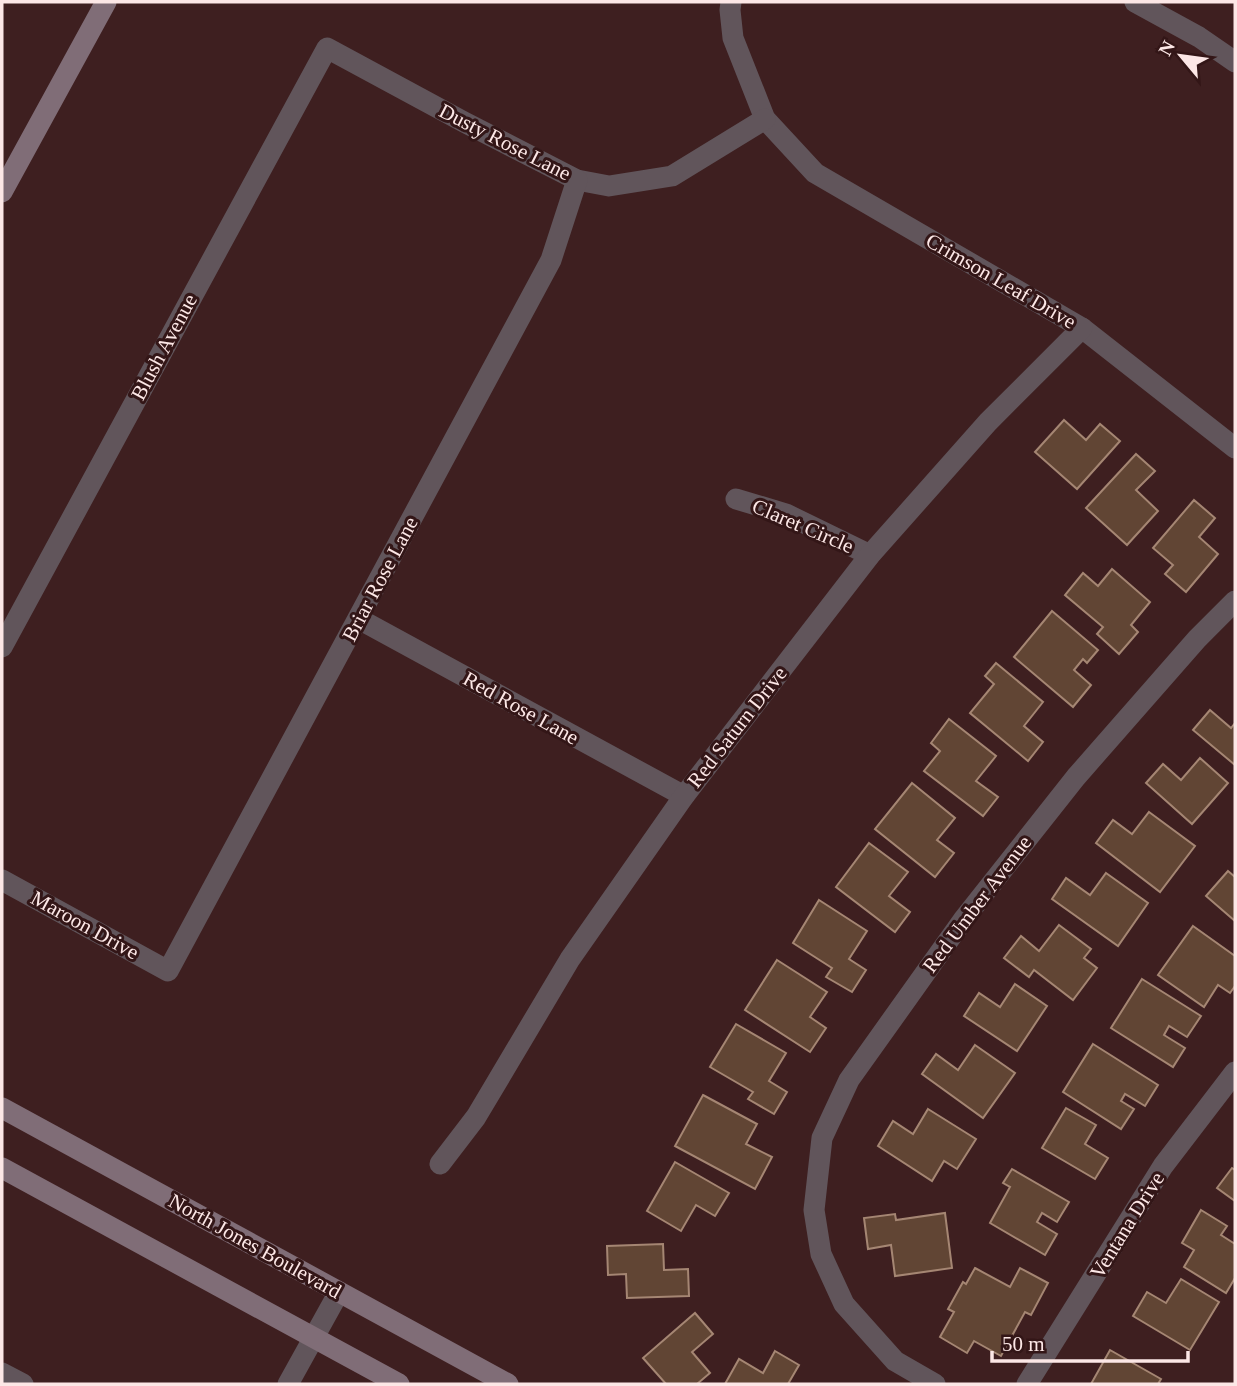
<svg xmlns="http://www.w3.org/2000/svg" width="1237" height="1386" font-family="'Times New Roman',serif">
	<style>
		.building { fill: #614534; stroke: #a58673; stroke-width: 2 }
		.lines { fill: none; stroke-linecap: round; stroke-linejoin: round }
		.street { stroke: #61555b; stroke-width: 21 }
		.secondary { stroke: #806d77; stroke-width: 21 }
		.labels { text-anchor: middle; stroke-width: 6; stroke-linejoin: round; paint-order: stroke }
		.street-label { font-size: 21px; fill: #fce7e6; stroke: #331617 }
	</style>
	<rect width="100%" height="100%" fill="#3e1f20"/>
	<g class="building">
		<path d="M1064 420 1086 440 1100 424 1120 441 1077 489 1035 452Z"/>
		<path d="M1136 454 1155 471 1136 490 1158 511 1127 545 1086 508Z"/>
		<path d="M1194 500 1215 518 1199 537 1218 554 1186 592 1165 574 1173 565 1153 548Z"/>
		<path d="M1112 569 1150 602 1131 625 1138 632 1119 654 1097 634 1103 627 1065 595 1083 573 1098 586Z"/>
		<path d="M1052 611 1098 650 1087 663 1083 659 1074 670 1091 685 1073 707 1014 657Z"/>
		<path d="M996 663 1043 702 1024 726 1043 742 1028 761 970 713 994 684 985 676Z"/>
		<path d="M1210 710 1231 728 1235 723V765L1193 730Z"/>
		<path d="M949 719 996 756 976 781 998 797 983 816 924 771 940 751 931 743Z"/>
		<path d="M1200 758 1228 783 1192 824 1146 783 1163 764 1181 780Z"/>
		<path d="M912 783 955 818 937 840 954 853 935 877 875 829Z"/>
		<path d="M1149 812 1195 846 1160 892 1096 843 1113 820 1132 834Z"/>
		<path d="M869 843 908 872 889 896 910 912 895 932 836 887Z"/>
		<path d="M1228 871 1235 877V921L1206 896Z"/>
		<path d="M1106 873 1148 903 1118 946 1052 899 1066 878 1090 895Z"/>
		<path d="M819 900 867 931 849 959 866 970 852 992 826 977 832 968 793 943Z"/>
		<path d="M1059 925 1091 949 1084 958 1097 968 1073 1000 1034 970 1029 977 1004 958 1021 936 1039 951Z"/>
		<path d="M1193 926 1235 956V986L1230 993 1218 985 1204 1007 1158 975Z"/>
		<path d="M777 960 827 992 810 1017 826 1028 810 1052 745 1010Z"/>
		<path d="M1142 979 1201 1016 1187 1037 1169 1026 1164 1035 1185 1048 1173 1067 1111 1028Z"/>
		<path d="M1015 984 1047 1006 1017 1051 964 1016 979 993 1000 1007Z"/>
		<path d="M736 1024 786 1053 769 1081 787 1092 774 1114 748 1099 753 1092 710 1067Z"/>
		<path d="M1093 1044 1158 1085 1145 1106 1125 1094 1121 1101 1134 1109 1121 1129 1063 1092Z"/>
		<path d="M975 1045 1015 1073 983 1118 922 1074 936 1054 958 1070Z"/>
		<path d="M703 1095 757 1124 746 1144 772 1157 755 1189 675 1146Z"/>
		<path d="M1066 1108 1096 1125 1085 1144 1108 1158 1095 1179 1042 1148Z"/>
		<path d="M928 1109 976 1139 957 1169 944 1161 932 1181 878 1146 893 1121 913 1134Z"/>
		<path d="M675 1162 729 1193 715 1216 696 1205 681 1231 647 1211Z"/>
		<path d="M1232 1168 1235 1170V1201L1217 1188Z"/>
		<path d="M1012 1169 1069 1202 1057 1222 1042 1213 1037 1222 1057 1234 1045 1255 990 1223 1010 1187 1003 1183Z"/>
		<path d="M1201 1210 1227 1226 1221 1235 1235 1244V1278L1226 1293 1184 1267 1194 1250 1182 1243Z"/>
		<path d="M945 1213 952 1268 895 1276 891 1245 868 1249 864 1218 895 1214 896 1220Z"/>
		<path d="M663 1244 664 1270 688 1269 689 1296 627 1298 626 1274 608 1275 607 1246Z"/>
		<path d="M975 1268 1010 1287 1020 1268 1048 1283 1031 1315 1025 1312 1001 1356 974 1341 967 1353 940 1337 954 1312 948 1309 963 1282 966 1284Z"/>
		<path d="M1181 1279 1219 1302 1190 1350 1133 1316 1147 1292 1166 1303Z"/>
		<path d="M695 1313 713 1334 692 1352 710 1373 697 1384H666L643 1358Z"/>
		<path d="M1110 1350 1161 1379 1158 1384H1091Z"/>
		<path d="M775 1351 799 1365 788 1384H725L739 1359 763 1373Z"/>
	</g>
	<g class="lines">
		<g class="street">
			<path d="M731 2 730 10 733 38 765 119 815 173 1082 328 1235 448"/>
			<path d="M1135 2 1199 37 1235 62"/>
			<path d="M736 499 786 514 870 555"/>
			<path d="M359 619 684 796"/>
			<path d="M2 647 327 48 464 122 577 180 609 186 672 176 765 119"/>
			<path d="M2 880 168 971 551 260 577 180"/>
			<path d="M440 1164 476 1117 570 959 684 796 870 555 988 422 1082 328"/>
			<path d="M2 1373 23 1384"/>
			<path d="M288 1384 339 1292"/>
			<path d="M935 1384 895 1361 844 1304 821 1254 814 1210 822 1138 849 1080 963 920 1076 777 1197 639 1235 601"/>
			<path d="M1027 1384 1163 1166 1235 1072"/>
		</g>
		<g class="secondary">
			<path d="M2 192 106 2"/>
			<path d="M2 1108 508 1384"/>
			<path d="M2 1168 399 1384"/>
		</g>
	</g>
	<g class="labels">
		<g class="street-label">
			<text transform="translate(505 142) rotate(27)" y="7">Dusty Rose Lane</text>
			<text transform="translate(1001 281) rotate(30)" y="7">Crimson Leaf Drive</text>
			<text transform="translate(164 347) rotate(-62)" y="7">Blush Avenue</text>
			<text transform="translate(803 526) rotate(23)" y="7">Claret Circle</text>
			<text transform="translate(380 579) rotate(-62)" y="7">Briar Rose Lane</text>
			<text transform="translate(521 708) rotate(29)" y="7">Red Rose Lane</text>
			<text transform="translate(737 727) rotate(-52)" y="7">Red Saturn Drive</text>
			<text transform="translate(977 904) rotate(-53)" y="7">Red Umber Avenue</text>
			<text transform="translate(85 925) rotate(29)" y="7">Maroon Drive</text>
			<text transform="translate(1127 1225) rotate(-58)" y="7">Ventana Drive</text>
			<text transform="translate(255 1246) rotate(29)" y="7">North Jones Boulevard</text>
		</g>
	</g>
	<rect width="1237" height="1386" fill="none" stroke="#fce7e6" stroke-width="7"/>
	<g transform="translate(1181 56) rotate(299)" stroke="#331617" stroke-width="5" paint-order="stroke">
	<path d="M0-5L12 26L0 18L-12 26Z" fill="#fce7e6"/>
	<text y="-10" font-size="19" font-weight="bold" text-anchor="middle" fill="#fce7e6">N</text>
	</g>
	<path d="M992 1351v10h196v-10" fill="none" stroke="#fce7e6" stroke-width="3.5"/>
	<text x="1002" y="1351" font-size="21" fill="#fce7e6" stroke="#331617" stroke-width="5" paint-order="stroke">50 m</text>
</svg>
